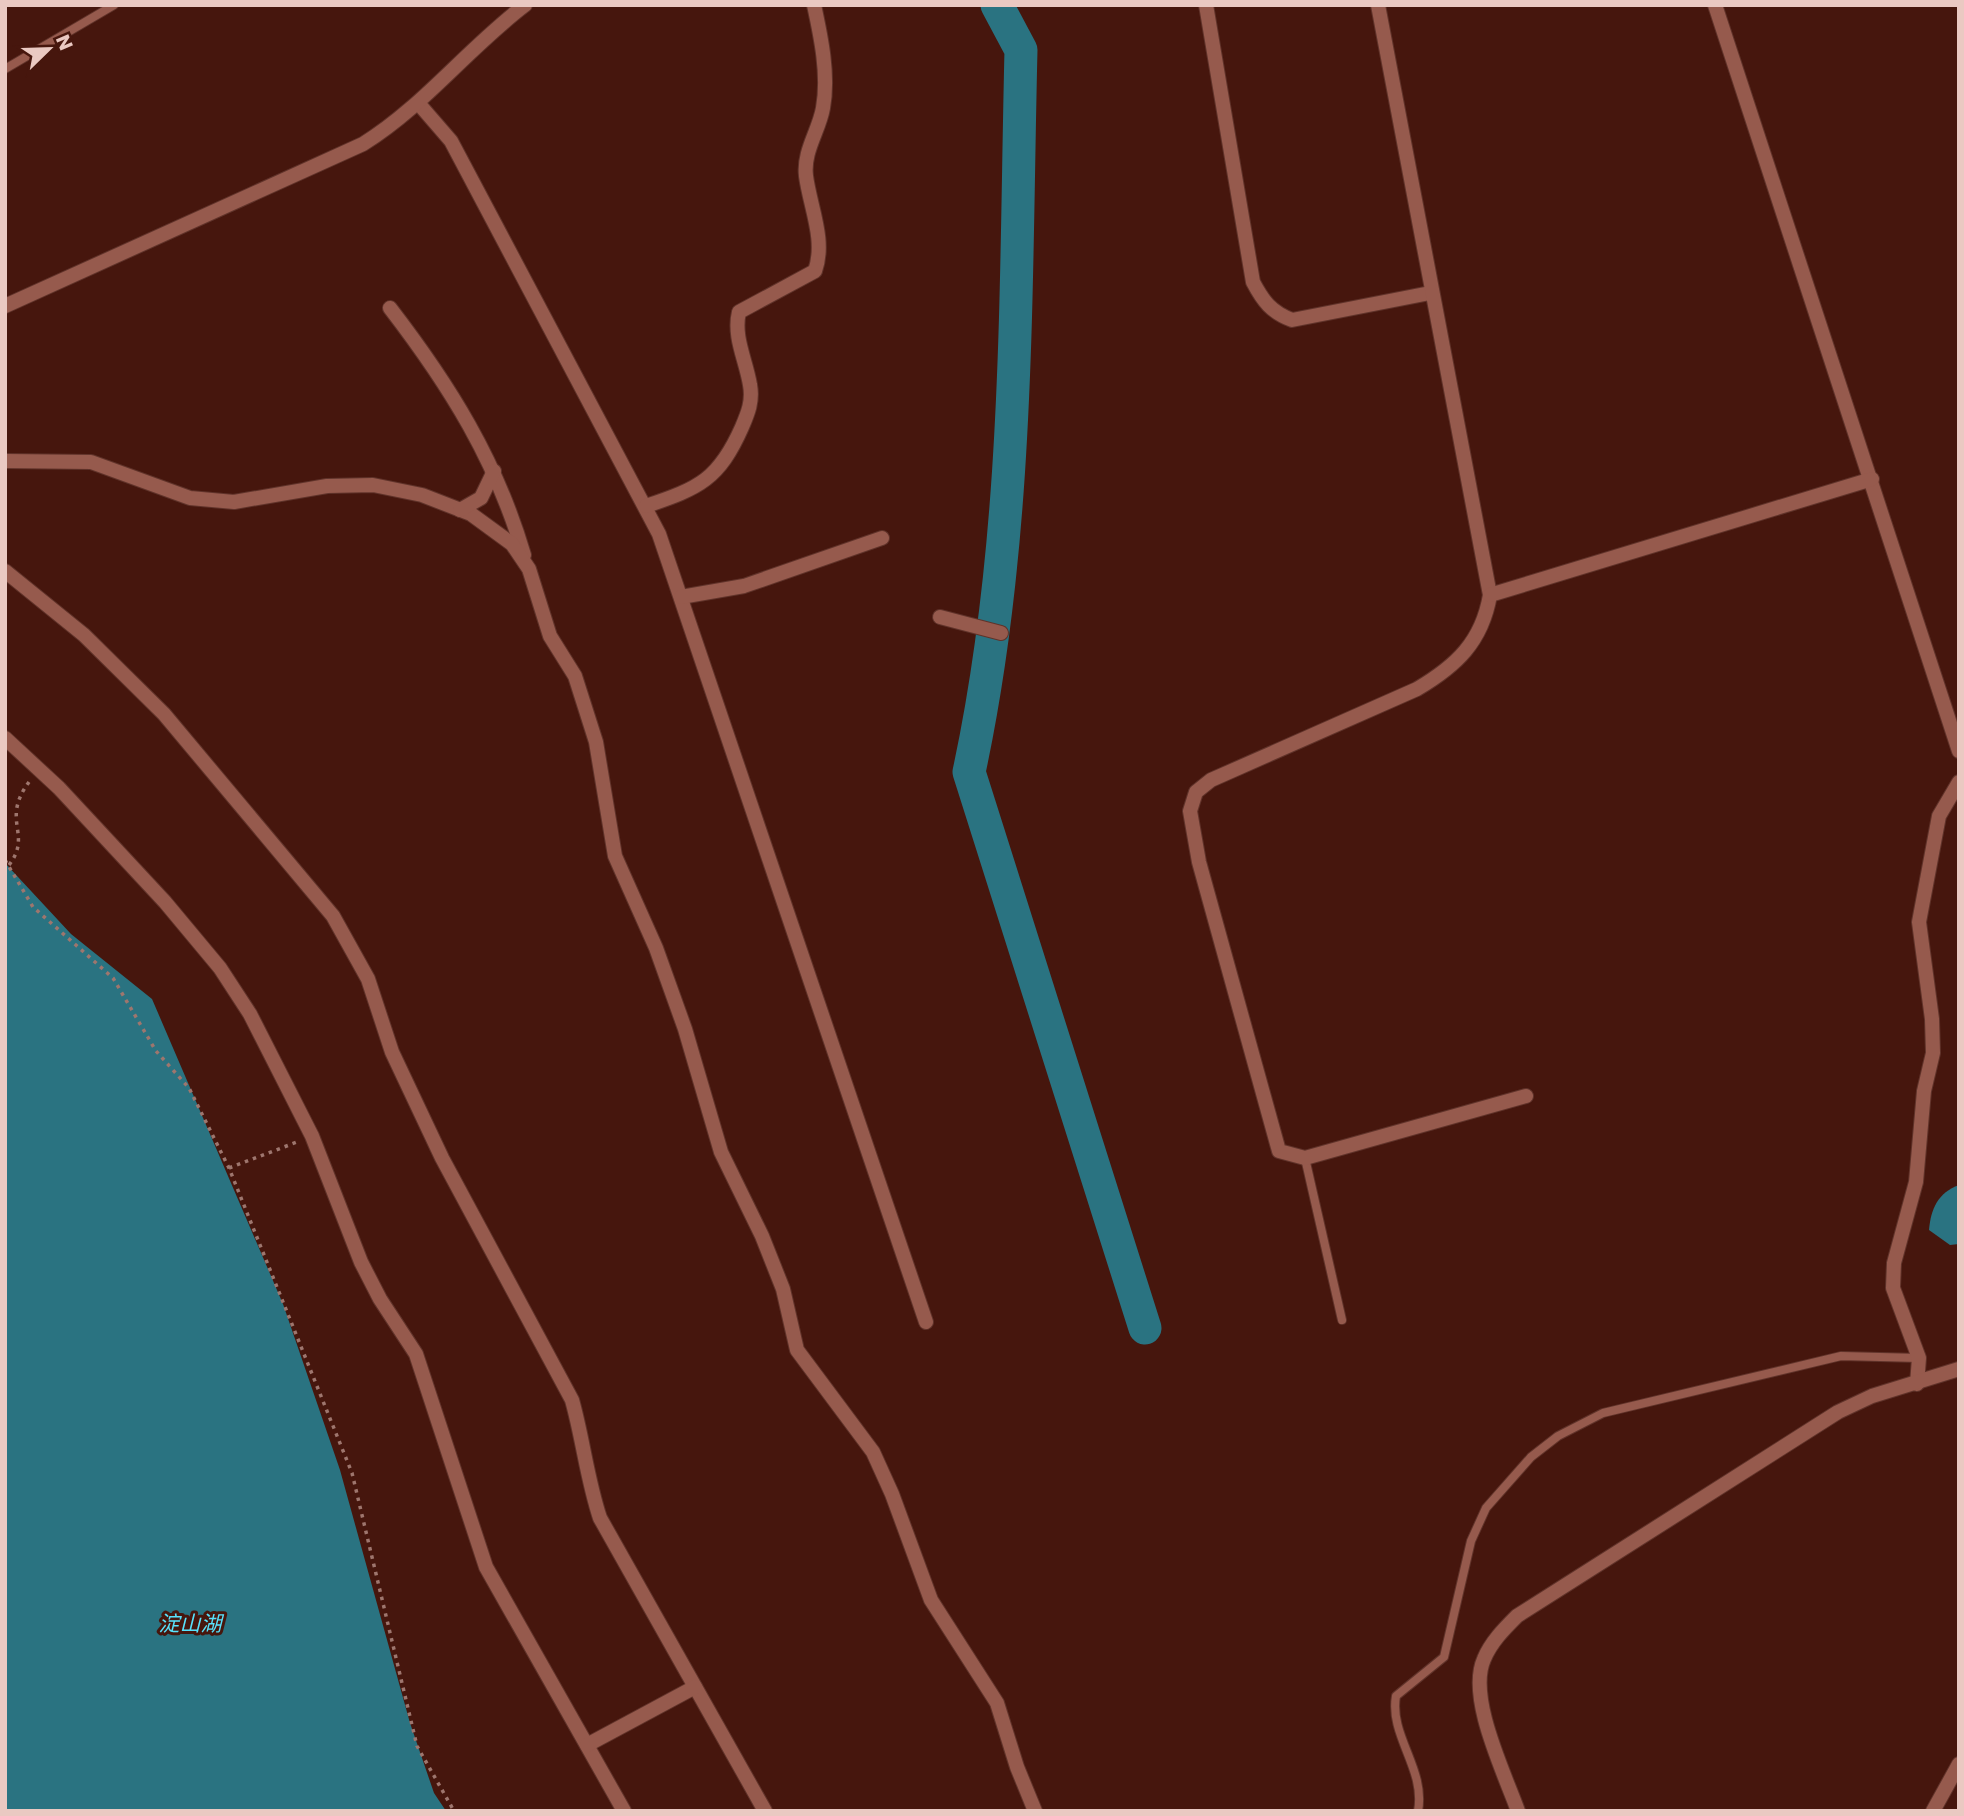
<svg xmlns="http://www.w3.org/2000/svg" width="1964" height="1816" font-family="Poppins,'Noto Sans SC',sans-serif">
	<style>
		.water { fill: #2a7381 }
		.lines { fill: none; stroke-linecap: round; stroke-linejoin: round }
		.river { stroke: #2a7381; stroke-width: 33 }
		.lane-casing { stroke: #60332a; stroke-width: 10 }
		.street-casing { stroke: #60332a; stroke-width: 16 }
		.path { stroke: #9e766e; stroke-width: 3.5; stroke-dasharray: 3.5 5; stroke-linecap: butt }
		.lane { stroke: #965a4d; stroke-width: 8 }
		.street { stroke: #965a4d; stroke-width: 14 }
		.labels { text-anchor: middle; stroke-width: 6; stroke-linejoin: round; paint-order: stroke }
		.water-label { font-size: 21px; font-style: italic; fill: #58e2fc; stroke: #46160d }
	</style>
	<rect width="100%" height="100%" fill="#46160d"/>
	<g class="water">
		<path d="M5 863 71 934 152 999 283 1304 340 1470 410 1723 434 1793 446 1811H5Z"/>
		<path d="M1959 1185V1244L1950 1245 1929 1230C1931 1208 1938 1193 1959 1185Z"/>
	</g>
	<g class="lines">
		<path class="river" d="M997 5 1021 50C1015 291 1020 535 969 772L1145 1328"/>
		<defs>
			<g id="lane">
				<path d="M5 69 114 5"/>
				<path d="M1305 1158 1342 1320"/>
				<path d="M1418 1811C1426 1769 1389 1736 1396 1696L1444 1657 1471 1541 1486 1508 1531 1457 1558 1436 1603 1413 1841 1356 1919 1358"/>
			</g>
			<g id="street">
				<path d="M1206 5 1253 282C1263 301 1271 312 1292 320L1430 293"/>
				<path d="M1378 5 1490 595C1482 642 1456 666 1417 689L1211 780 1196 792 1190 811 1199 862 1279 1151 1305 1158 1526 1096"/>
				<path d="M1715 5 1959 751"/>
				<path d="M419 104 451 141 659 534 926 1322"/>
				<path d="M5 306 363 144C424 106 467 49 525 5"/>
				<path d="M390 308C450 386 496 460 524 555"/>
				<path d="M5 461 91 462 190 498 234 502 327 486 373 485 422 495 471 514 512 544 529 569 550 636 575 676 596 742 615 856 656 948 685 1029 721 1152 762 1236 783 1289 797 1350 873 1452 892 1494 931 1600 997 1703 1017 1767 1035 1811"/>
				<path d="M646 506C700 488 719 479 742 427 748 413 753 401 750 385 746 360 733 337 739 312L815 271C826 240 810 207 806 176 803 151 819 131 823 108 829 75 821 37 814 5"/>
				<path d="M460 510 481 498 494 471"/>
				<path d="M5 571 84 635 164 714 333 916 368 979 392 1052 442 1158 572 1400C583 1439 587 1479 600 1518L765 1811"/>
				<path d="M1490 595 1872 479"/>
				<path d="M681 597 744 586 882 538"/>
				<path d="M940 617 1001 633"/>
				<path d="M5 738 59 788 165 902 220 968 250 1014 312 1136 361 1262 380 1299 416 1354 486 1567 624 1811"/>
				<path d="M1917 1384 1919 1358 1893 1288 1894 1263 1916 1182 1924 1091 1933 1053 1932 1019 1919 922 1939 816 1959 782"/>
				<path d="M587 1745 695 1687"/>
				<path d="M1518 1811C1504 1772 1467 1697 1484 1659 1491 1642 1504 1629 1517 1616L1838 1412 1872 1396 1959 1369"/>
				<path d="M1933 1811 1959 1764"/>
			</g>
		</defs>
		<use href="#lane" class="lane-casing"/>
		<use href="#street" class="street-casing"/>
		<g class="path">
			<path d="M5 860 33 907 113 978 156 1051 189 1088 229 1168 352 1473 417 1746 454 1811"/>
			<path d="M9 865C33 834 0 821 29 782"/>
			<path d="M229 1168 297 1142"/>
		</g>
		<use href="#lane" class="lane"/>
		<use href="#street" class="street"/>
	</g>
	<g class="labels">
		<g class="water-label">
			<text x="190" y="1631">淀山湖</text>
		</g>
	</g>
	<rect width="1964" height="1816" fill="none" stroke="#eac9c2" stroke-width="14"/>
	<g transform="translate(49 49) rotate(67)" stroke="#46160d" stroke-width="5" paint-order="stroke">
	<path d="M0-5L12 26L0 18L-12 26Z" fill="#eac9c2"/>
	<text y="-10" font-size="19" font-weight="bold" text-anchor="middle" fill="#eac9c2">N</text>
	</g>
</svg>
